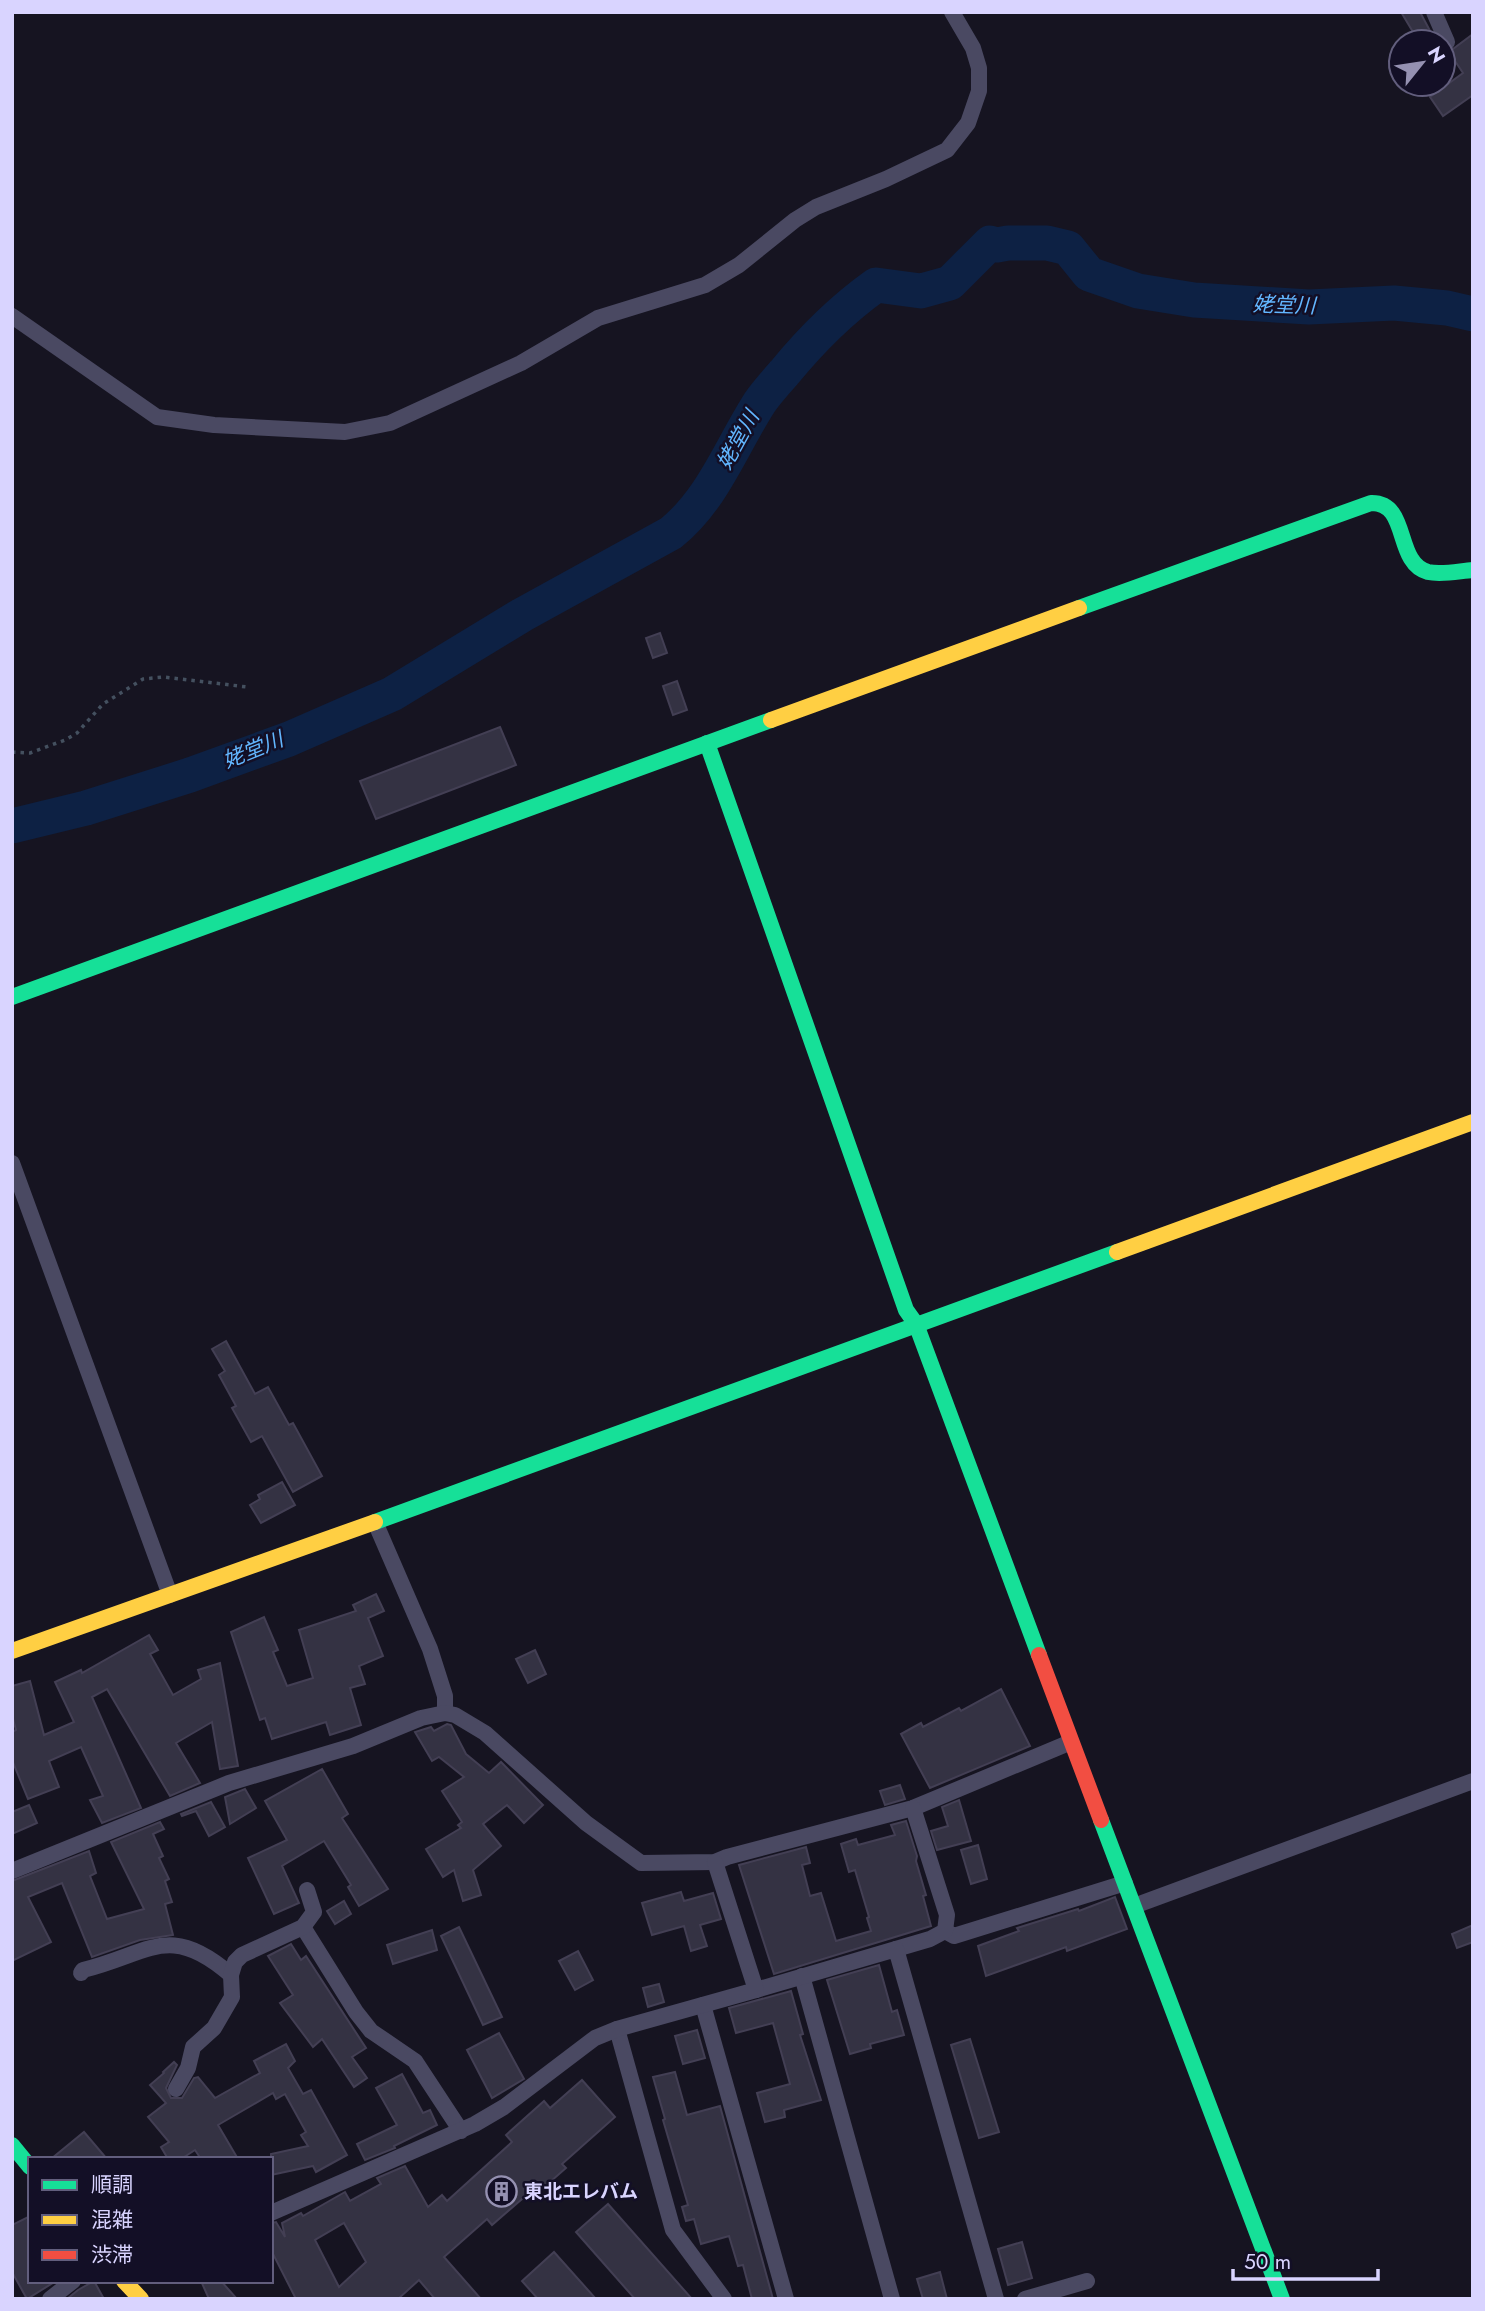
<svg xmlns="http://www.w3.org/2000/svg" width="1485" height="2311" font-family="Jost,'Noto Sans JP',sans-serif">
	<style>
		.lines { fill: none; stroke-linecap: round; stroke-linejoin: round }
		.river { stroke: #0d2144; stroke-width: 35 }
		.building { fill: #343243; stroke: #433f54; stroke-width: 2; fill-rule: evenodd }
		.path { stroke: #44505f; stroke-width: 3.5; stroke-dasharray: 3.5 5; stroke-linecap: butt }
		.street { stroke: #4a4962; stroke-width: 16 }
		.fast { stroke: #16e098; stroke-width: 16 }
		.slow { stroke: #ffcf43; stroke-width: 16 }
		.jam { stroke: #f24e42; stroke-width: 16 }
		.labels { text-anchor: middle; stroke-width: 5; stroke-linejoin: round; paint-order: stroke }
		.poi-label { font-size: 19px; font-weight: bold; fill: #d9d4ff; stroke: #130f26; text-anchor: start }
		.water-label { font-size: 21px; font-style: italic; fill: #62b6ff; stroke: #130f26 }
	</style>
	<rect width="100%" height="100%" fill="#161421"/>
	<g class="lines">
		<path class="river" d="M12 826 86 808 190 775 289 739 392 694 522 615 671 533C713 499 731 447 760 402 767 392 776 382 784 373 811 340 841 310 876 285L921 291 950 283 990 243 997 245 1008 243H1047L1068 248 1089 274 1138 291 1194 300 1309 307 1394 303 1447 308 1473 314"/>
	</g>
	<g class="building">
		<path d="M1401 12H1420L1436 42H1419Z"/>
		<path d="M1473 34V95L1443 116 1430 97 1463 73 1449 52Z"/>
		<path d="M660 633 667 653 653 658 646 638Z"/>
		<path d="M677 681 687 710 673 715 663 686Z"/>
		<path d="M500 727 516 765 376 819 360 781Z"/>
		<path d="M226 1341 255 1394 268 1387 289 1425 293 1423 322 1476 293 1492 262 1436 251 1442 232 1408 236 1406 219 1375 225 1371 212 1349Z"/>
		<path d="M282 1482 295 1505 261 1523 250 1505 260 1499 258 1495Z"/>
		<path d="M376 1594 384 1611 368 1618 383 1656 359 1666 365 1684 350 1688 361 1725 330 1735 326 1722 272 1739 265 1718 260 1720 231 1632 264 1617 278 1650 273 1652 287 1686 313 1678 299 1630 356 1611 353 1605Z"/>
		<path d="M149 1635 158 1650 150 1654 173 1695 201 1679 198 1670 220 1663 238 1766 220 1769 212 1722 176 1743 200 1783 170 1796 107 1689 92 1697 141 1808 102 1823 90 1800 103 1796 81 1747 49 1761 59 1787 28 1799 12 1760V1732L16 1730 12 1715V1686L30 1681 44 1735 74 1722 55 1682 81 1670 82 1673Z"/>
		<path d="M535 1650 546 1674 528 1683 516 1659Z"/>
		<path d="M1001 1689 1030 1746 930 1788 901 1734 921 1723 923 1727 959 1708 961 1711Z"/>
		<path d="M447 1724 451 1725 466 1754 489 1773 501 1762 543 1805 524 1823 507 1805 483 1824 501 1846 473 1870 481 1895 463 1901 454 1870 443 1877 426 1849 461 1828 458 1825 462 1822 442 1791 464 1777 439 1757 432 1761 415 1732 431 1727 434 1731Z"/>
		<path d="M322 1769 348 1814 342 1818 388 1889 359 1906 348 1887 351 1885 324 1841 282 1866 299 1903 274 1914 248 1858 287 1840 265 1801Z"/>
		<path d="M900 1785 905 1799 885 1805 880 1791Z"/>
		<path d="M245 1789 256 1808 230 1824 225 1797Z"/>
		<path d="M959 1800 971 1841 937 1850 931 1831 948 1826 942 1807Z"/>
		<path d="M211 1802 225 1827 209 1836 196 1811 182 1816 181 1814Z"/>
		<path d="M29 1805 37 1823 12 1834V1812Z"/>
		<path d="M906 1821 917 1856 916 1861 926 1895 923 1896 931 1926 774 1974 739 1865 806 1847 810 1863 802 1865 810 1896 821 1893 836 1941 871 1931 867 1918 869 1917 855 1870 849 1872 841 1844 856 1839 858 1845 895 1835 891 1825Z"/>
		<path d="M160 1822 164 1829 153 1834 163 1856 159 1858 169 1879 165 1881 172 1902 165 1904 173 1935 140 1940 92 1957 62 1883 28 1897 51 1942 12 1961V1881L89 1851 96 1873 90 1876 107 1919 144 1909 111 1842Z"/>
		<path d="M978 1845 987 1879 971 1884 961 1850Z"/>
		<path d="M681 1892 684 1901 713 1893 721 1919 700 1925 707 1946 691 1951 684 1926 652 1935 642 1903Z"/>
		<path d="M1115 1897 1127 1929 1067 1951 1066 1947 986 1976 978 1946 1019 1931 1017 1928 1078 1909 1079 1911Z"/>
		<path d="M344 1901 351 1914 335 1924 327 1911Z"/>
		<path d="M1473 1925V1942L1457 1948 1452 1934Z"/>
		<path d="M459 1927 502 2017 483 2025 441 1936Z"/>
		<path d="M432 1930 437 1950 393 1964 387 1945Z"/>
		<path d="M291 1944 301 1960 306 1956 366 2048 352 2057 367 2078 354 2087 322 2039 313 2047 280 2003 293 1995 268 1956Z"/>
		<path d="M578 1951 593 1980 575 1990 559 1961Z"/>
		<path d="M879 1965 892 2012 897 2010 904 2035 870 2044 871 2048 850 2054 827 1980Z"/>
		<path d="M659 1984 664 2002 648 2007 643 1988Z"/>
		<path d="M791 1991 803 2034 800 2035 821 2100 784 2110 785 2117 765 2122 757 2093 790 2084 773 2023 736 2033 729 2008Z"/>
		<path d="M697 2030 705 2058 683 2064 675 2036Z"/>
		<path d="M499 2033 524 2079 492 2098 467 2050Z"/>
		<path d="M970 2039 999 2132 979 2138 951 2045Z"/>
		<path d="M286 2044 295 2061 288 2068 303 2094 311 2090 347 2155 316 2172 313 2166 271 2175V2154L308 2146 301 2135 306 2132 285 2094 276 2099 273 2093 218 2125 238 2159H201L195 2150 181 2159H168L161 2147 169 2142 148 2117 166 2103 150 2085 164 2073 163 2072 174 2062 177 2065 166 2088 171 2098H182L194 2078 198 2077 215 2098 260 2073 254 2061Z"/>
		<path d="M675 2072 687 2115 720 2106 773 2299H752L743 2265 738 2266 729 2236 701 2244 694 2219 686 2221 682 2207 688 2205 663 2120 665 2119 653 2077Z"/>
		<path d="M402 2074 423 2113 430 2110 437 2125 394 2146 395 2148 365 2160 357 2144 397 2125 376 2088Z"/>
		<path d="M582 2080 615 2117 562 2164 566 2168 533 2197 529 2193 492 2225 487 2219 444 2257 481 2299H435L419 2280 398 2299H296L271 2250V2223L276 2222 285 2237 282 2223 301 2213 303 2216 345 2192 350 2201 381 2184 377 2178 405 2166 428 2207 442 2195 447 2201 512 2142 506 2135 544 2101 550 2108ZM344 2223 366 2262 339 2287 315 2240Z"/>
		<path d="M84 2132 107 2159H51Z"/>
		<path d="M608 2204 692 2299H635L576 2232Z"/>
		<path d="M30 2216V2281H56L27 2299 12 2272V2225Z"/>
		<path d="M1022 2242 1032 2278 1008 2285 998 2249Z"/>
		<path d="M554 2252 596 2299H538L522 2281Z"/>
		<path d="M940 2272 947 2299H923L917 2279Z"/>
		<path d="M94 2281 104 2299H67L78 2290Z"/>
		<path d="M201 2281H221L237 2299H209Z"/>
	</g>
	<g class="lines">
		<path class="path" d="M12 752 30 753 65 740 77 733 103 704 143 679 164 677 247 687"/>
		<g class="street">
			<path d="M1434 12 1447 42"/>
			<path d="M12 316 157 417 214 425 345 432 390 423 521 363 598 318 705 285 739 265 795 220 816 207 886 179 947 150 968 123 979 91V68L973 48 952 12"/>
			<path d="M12 1163 170 1595"/>
			<path d="M375 1522 430 1649 445 1696V1713"/>
			<path d="M12 1871 229 1783 353 1746 421 1718 445 1713 455 1715 485 1733 586 1823 641 1863 715 1862 727 1857 913 1808 1071 1742"/>
			<path d="M1134 1906 1473 1781"/>
			<path d="M303 1927 356 2012 371 2031 415 2061 461 2131"/>
			<path d="M945 1931 954 1936 1125 1883"/>
			<path d="M896 1949 930 1939 945 1931 947 1915 913 1808"/>
			<path d="M81 1973 83 1970C149 1954 169 1921 231 1975"/>
			<path d="M802 1976 892 2299"/>
			<path d="M756 1990 896 1949 996 2299"/>
			<path d="M703 2005 786 2299"/>
			<path d="M617 2029 673 2230 724 2299"/>
			<path d="M176 2089 188 2068 193 2047 214 2028 232 1997 231 1975 235 1962 242 1955 303 1927 314 1912 307 1890"/>
			<path d="M271 2213 475 2124 504 2107 595 2038 617 2029 756 1990 715 1862"/>
			<path d="M50 2299 73 2281"/>
			<path d="M1025 2299 1087 2281"/>
		</g>
		<g class="fast">
			<path d="M1079 608 1371 503C1410 502 1394 563 1428 572 1442 575 1459 571 1473 570"/>
			<path d="M707 743 906 1310 916 1324 1039 1655"/>
			<path d="M12 997 771 720"/>
			<path d="M375 1522 1117 1252"/>
			<path d="M1101 1820 1282 2299"/>
			<path d="M12 2145 30 2167"/>
		</g>
		<g class="slow">
			<path d="M771 720 1079 608"/>
			<path d="M1117 1252 1473 1122"/>
			<path d="M12 1651 375 1522"/>
			<path d="M124 2281 141 2299"/>
		</g>
		<path class="jam" d="M1039 1655 1101 1820"/>
	</g>
	<defs>
		<symbol id="building-ring" viewBox="-11 -11 22 22"><circle r="9.5" fill="#130f26" stroke="#9591b1" stroke-width="1.5"/><path d="M-4-6H4V6H1V3H-1V6H-4ZM-2.5-4.3h1.7v1.8h-1.7ZM.8-4.3h1.7v1.8H.8ZM-2.5-1h1.7V.8h-1.7ZM.8-1h1.7V.8H.8Z" fill="#9591b1"/></symbol>
	</defs>
	<g fill-rule="evenodd">
		<use href="#building-ring" x="484" y="2174" width="35" height="35"/>
	</g>
	<g class="labels">
		<g class="poi-label">
			<text x="524" y="2198">東北エレバム</text>
		</g>
		<g class="water-label">
			<text transform="translate(1284 305) rotate(2)" y="7">姥堂川</text>
			<text transform="translate(738 440) rotate(-61)" y="7">姥堂川</text>
			<text transform="translate(253 750) rotate(-22)" y="7">姥堂川</text>
		</g>
	</g>
	<rect width="1485" height="2311" fill="none" stroke="#d9d4ff" stroke-width="28"/>
	<rect x="28" y="2157" width="245" height="126" fill="#130f26" stroke="#625e7d" stroke-width="2"/>
	<rect x="42" y="2180" width="35" height="10" fill="#16e098" stroke="#625e7d" stroke-width="2"/>
	<text x="91" y="2192" font-size="21" fill="#d9d4ff">順調</text>
	<rect x="42" y="2215" width="35" height="10" fill="#ffcf43" stroke="#625e7d" stroke-width="2"/>
	<text x="91" y="2227" font-size="21" fill="#d9d4ff">混雑</text>
	<rect x="42" y="2250" width="35" height="10" fill="#f24e42" stroke="#625e7d" stroke-width="2"/>
	<text x="91" y="2262" font-size="21" fill="#d9d4ff">渋滞</text>
	<g transform="translate(1422 63) rotate(60)"><circle r="33" fill="#130f26" stroke="#625e7d" stroke-width="2"/>
	<path d="M0-5L12 26L0 18L-12 26Z" fill="#9591b1"/>
	<text y="-10" font-size="19" font-weight="bold" text-anchor="middle" fill="#d9d4ff">N</text>
	</g>
	<path d="M1233 2269v10h145v-10" fill="none" stroke="#d9d4ff" stroke-width="3.5"/>
	<text x="1244" y="2269" font-size="21" fill="#d9d4ff" stroke="#130f26" stroke-width="5" paint-order="stroke">50 m</text>
</svg>
